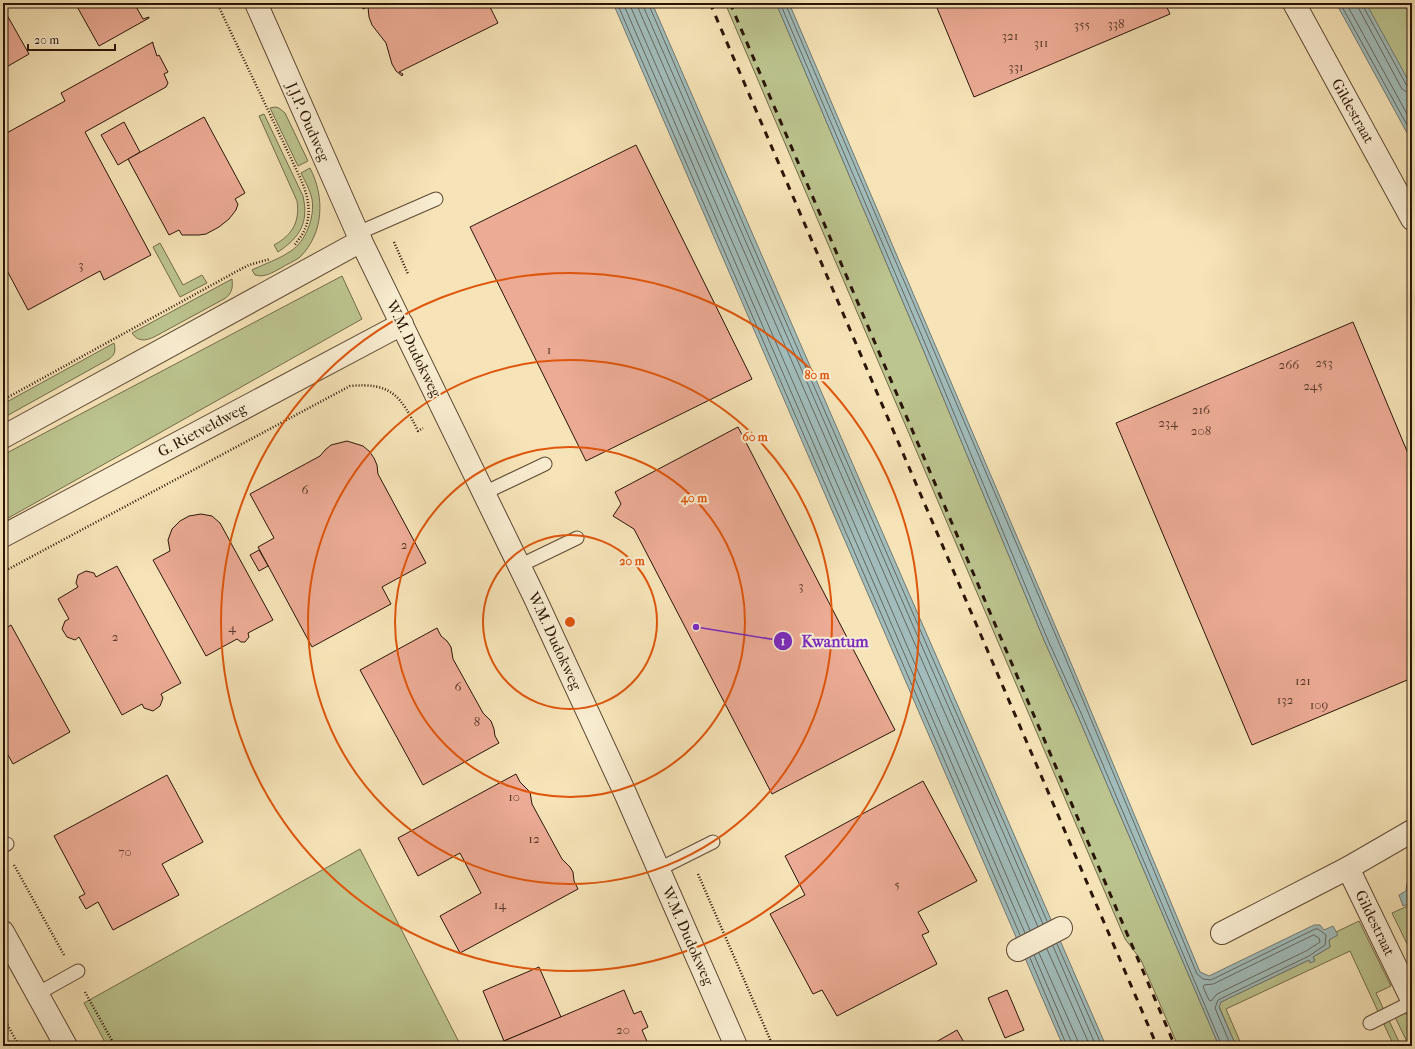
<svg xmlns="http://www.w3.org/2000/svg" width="1415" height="1049" font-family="'IM FELL French Canon',serif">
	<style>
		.green { fill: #bcc48f; stroke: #746c4a }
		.water { fill: #a1bcba; stroke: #727972 }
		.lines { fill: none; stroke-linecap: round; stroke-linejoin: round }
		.shore { stroke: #666860; stroke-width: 1 }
		.building { fill: #ecab95; stroke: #2b1506 }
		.service-casing { stroke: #5e4932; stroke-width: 15 }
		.minor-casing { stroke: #5e4932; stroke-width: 24 }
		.path { stroke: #2b1506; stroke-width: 2.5; stroke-dasharray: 1 2; stroke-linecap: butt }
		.service { stroke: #f9edd1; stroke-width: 13 }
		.minor { stroke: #f9edd1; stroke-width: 22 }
		.rail { stroke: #2b1506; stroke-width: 3; stroke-dasharray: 7 7; stroke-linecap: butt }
		.ring { fill: none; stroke: #df560c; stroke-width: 2 }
		.labels { text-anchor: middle; stroke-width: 4; stroke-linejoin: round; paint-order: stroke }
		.number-label { font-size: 13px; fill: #5b3a2a }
		.street-label { font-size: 15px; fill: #2b1506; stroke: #f9edd1 }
		.centre { fill: #df560c; stroke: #f9edd1; stroke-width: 2 }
		.ring-label { font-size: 12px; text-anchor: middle; font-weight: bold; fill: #df560c; stroke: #f9edd1; stroke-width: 4; stroke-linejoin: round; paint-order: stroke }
		.leader { fill: none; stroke: #7b2cbf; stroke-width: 1.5 }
		.callout-dot { fill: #7b2cbf; stroke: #f9edd1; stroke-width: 1.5 }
		.mark-label { font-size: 12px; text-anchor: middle; font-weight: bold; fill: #fff }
		.callout-label { font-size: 16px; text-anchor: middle; font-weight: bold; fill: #7b2cbf; stroke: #f9edd1; stroke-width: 4; stroke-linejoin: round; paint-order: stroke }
	</style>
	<rect width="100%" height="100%" fill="#f6e4b8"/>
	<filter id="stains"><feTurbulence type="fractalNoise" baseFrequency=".005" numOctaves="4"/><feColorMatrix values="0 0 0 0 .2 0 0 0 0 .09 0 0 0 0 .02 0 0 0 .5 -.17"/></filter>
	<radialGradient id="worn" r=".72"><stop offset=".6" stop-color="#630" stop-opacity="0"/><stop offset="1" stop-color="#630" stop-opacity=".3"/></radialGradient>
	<g class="green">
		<path d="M725 3H776L920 342 1044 640 1077 714 1219 1046H1178L1141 960 1125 939Z"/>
		<path d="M1363 3H1404L1412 18V93Z"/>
		<path d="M275 107 279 108 285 113 308 161 298 166 270 108Z"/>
		<path d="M264 114 303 196C309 223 300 237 278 252L274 245C293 235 300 221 297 201L259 116Z"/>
		<path d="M310 168C325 197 324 233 300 257 295 261 287 264 281 268 273 272 265 278 255 275L252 270C264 264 280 259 291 251 306 241 315 217 312 199 310 190 305 181 301 173Z"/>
		<path d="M160 243 183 285 202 275 207 283 180 297 153 247Z"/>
		<path d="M342 276 362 319 3 521V455Z"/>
		<path d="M232 279C233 288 232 294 224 299L154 337C145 341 138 342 132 333Z"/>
		<path d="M114 343C116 350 115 355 109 359L3 418V404Z"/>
		<path d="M360 849 461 1046H107L84 1003Z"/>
		<path d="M1412 904V954L1392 913Z"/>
		<path d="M1359 921 1391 986 1376 993 1401 1046H1394L1350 951 1226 1009 1242 1046H1236L1219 1006 1221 1002 1309 960H1315L1313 957 1330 947 1329 940 1337 935 1336 932Z"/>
		<path d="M1404 1013C1415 1018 1412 1035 1412 1046H1409L1395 1017Z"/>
	</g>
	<g class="water">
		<path d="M613 3H652L1106 1046H1063Z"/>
		<path d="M776 3H789L1068 656 1200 972 1209 976 1314 925H1320L1324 930 1333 926 1338 935 1329 940 1330 947 1313 957 1315 961 1310 963 1309 960 1221 1002 1219 1007 1236 1046H1219L1077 714 1044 640 920 342Z"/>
		<path d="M1336 3H1366L1412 87V142Z"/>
		<path d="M1412 880V904L1411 903 1403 906 1399 895 1406 891 1407 883Z"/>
	</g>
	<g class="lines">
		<g class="shore">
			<path d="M617 3 1020 935"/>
			<path d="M623 3 1025 933"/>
			<path d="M629 3 1030 930"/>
			<path d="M637 3 639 10 1038 927"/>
			<path d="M643 3 644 8 1043 924"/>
			<path d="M648 3 745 228 1047 921"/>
			<path d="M780 3 924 341 1047 638 1081 713 1222 1046"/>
			<path d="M785 3 1065 657 1197 974 1203 979 1211 980 1315 929H1318L1326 935 1325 945 1309 956 1218 1000 1215 1008 1231 1046"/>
			<path d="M1340 3 1412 134"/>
			<path d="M1346 3 1412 123"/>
			<path d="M1357 3 1359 9 1402 89 1407 92 1412 93"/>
			<path d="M1363 3V6L1407 86 1412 88"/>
			<path d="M1314 935 1319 938 1320 942 1306 951 1217 994 1211 1001 1209 1000 1203 987 1204 985 1213 984Z"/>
			<path d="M1057 944 1102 1046"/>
			<path d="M1053 946 1096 1046"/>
			<path d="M1047 949 1090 1046"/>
			<path d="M1039 953 1077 1039 1078 1046"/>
			<path d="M1034 955 1071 1041 1072 1046"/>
			<path d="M1030 958 1067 1046"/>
		</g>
	</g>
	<g class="building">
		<path d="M75 3H134L143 19 149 17V18L99 46Z"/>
		<path d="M360 3H488L498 23 399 72 403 74 402 76 396 71 392 64 386 43 372 25 369 17 368 7 363 9Z"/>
		<path d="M935 3H1165L1170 14 974 97Z"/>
		<path d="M3 8 29 54 3 69Z"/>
		<path d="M153 42V44L157 56 159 55 168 72 164 74 168 83 166 87 85 132 151 255 104 280 100 271 28 310 3 263V135L65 101 61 93Z"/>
		<path d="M204 117 245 193 235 199 238 204 236 210 229 219 219 227 206 234 199 235H182L179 230 169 235 128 159Z"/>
		<path d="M124 122 140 152 118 165 101 135Z"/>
		<path d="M636 145 752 379 586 461 470 227Z"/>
		<path d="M1353 322 1412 463V678L1252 745 1116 423Z"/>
		<path d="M738 427 895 730 772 794 634 529 613 516 621 504 615 492Z"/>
		<path d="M347 441 363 446 369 451 374 458 377 465 378 474 426 563 382 587 391 604 312 647 258 547 274 538 250 494 320 456 325 450 331 445Z"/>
		<path d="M201 514 212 516 220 523 273 620 248 633 249 637 245 642H241L237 639 206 656 153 560 170 551 168 540 172 529 180 521 189 516Z"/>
		<path d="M259 550 268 566 259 571 250 555Z"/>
		<path d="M117 566 181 683 161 694 163 698 160 706 153 711 144 708 142 704 122 715 79 637 75 640 67 637 62 629 65 621 69 619 58 599 78 587 76 583 78 575 86 571 94 573 96 577Z"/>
		<path d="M11 625 70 732 13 764 3 746V630Z"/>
		<path d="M437 628 441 636 447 641 451 647 453 659 483 713 491 721 494 729 495 736 499 743 423 785 360 670Z"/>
		<path d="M516 774 520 782 530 792 532 804 562 859 570 867 573 872 574 881 578 889 460 953 440 916 481 893 460 853 418 876 398 838Z"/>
		<path d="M167 775 203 842 162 864 179 895 113 930 98 902 86 909 79 897 85 894 54 836Z"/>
		<path d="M923 781 977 881 918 912 929 932 922 935 937 964 837 1016 822 990 813 994 770 914 805 895 785 856Z"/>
		<path d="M539 967 561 1017 504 1041 483 991Z"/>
		<path d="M624 990 634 1014 641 1011 648 1027 642 1030 649 1046H506L504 1041Z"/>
		<path d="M1007 990 1024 1030 1005 1038 988 998Z"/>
		<path d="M957 1030 966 1046H929Z"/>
	</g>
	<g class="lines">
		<defs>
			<g id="service">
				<path d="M358 233 436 199"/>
				<path d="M484 493 545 464"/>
				<path d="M519 566 577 538"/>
				<path d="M3 846 7 844"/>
				<path d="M659 869 713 842"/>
				<path d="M37 994 78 971"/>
				<path d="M1370 1023 1412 1002"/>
			</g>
			<g id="minor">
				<path d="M256 3 361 241 534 596 626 795 736 1046"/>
				<path d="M1294 3 1412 219"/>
				<path d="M3 437 361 241"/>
				<path d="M3 536 402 324"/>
				<path d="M1348 868 1412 1000"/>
				<path d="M3 932 66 1046"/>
				<path d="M1222 933 1348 868 1412 831"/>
				<path d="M1018 950 1061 928"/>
			</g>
		</defs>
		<use href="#service" class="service-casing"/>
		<use href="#minor" class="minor-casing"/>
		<g class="path">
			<path d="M217 3 297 171C306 190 314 210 304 231 302 236 297 241 294 246"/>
			<path d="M394 242 408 274"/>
			<path d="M3 400 241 269 249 265 270 259"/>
			<path d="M3 572 350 386C391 382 401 396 418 431L423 428"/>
			<path d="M14 865 64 955"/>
			<path d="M698 874 773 1046"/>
			<path d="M85 992 115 1046"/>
			<path d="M3 1017 19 1046"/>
		</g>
		<use href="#service" class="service"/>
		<use href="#minor" class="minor"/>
		<g class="rail">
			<path d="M710 3 1157 1046"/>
			<path d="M730 3 1175 1046"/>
		</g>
	</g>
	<g class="ring">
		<circle cx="570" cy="622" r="87"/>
		<circle cx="570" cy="622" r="175"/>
		<circle cx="570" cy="622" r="262"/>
		<circle cx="570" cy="622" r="349"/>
	</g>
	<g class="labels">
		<g class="number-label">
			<text x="1116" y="28">338</text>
			<text x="1082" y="29">355</text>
			<text x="1010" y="40">321</text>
			<text x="1041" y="47">311</text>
			<text x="1016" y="71">331</text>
			<text x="81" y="269">3</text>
			<text x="549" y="354">1</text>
			<text x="1324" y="367">253</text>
			<text x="1289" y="369">266</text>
			<text x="1313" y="390">245</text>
			<text x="1201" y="414">216</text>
			<text x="1168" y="427">234</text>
			<text x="1201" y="435">208</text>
			<text x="305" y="494">6</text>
			<text x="404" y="549">2</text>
			<text x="801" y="590">3</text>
			<text x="232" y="632">4</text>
			<text x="115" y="641">2</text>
			<text x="1303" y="685">121</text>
			<text x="458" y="691">6</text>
			<text x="1285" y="704">132</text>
			<text x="1319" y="709">109</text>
			<text x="477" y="726">8</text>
			<text x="514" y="801">10</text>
			<text x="534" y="843">12</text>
			<text x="125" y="856">70</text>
			<text x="897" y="889">5</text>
			<text x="500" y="909">14</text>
			<text x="623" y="1034">20</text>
		</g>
		<g class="street-label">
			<text transform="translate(1353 111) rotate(61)" y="5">Gildestraat</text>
			<text transform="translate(308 122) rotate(66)" y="5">J.J.P. Oudweg</text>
			<text transform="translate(414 349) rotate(64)" y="5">W.M. Dudokweg</text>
			<text transform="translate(202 430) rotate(-28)" y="5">G. Rietveldweg</text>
			<text transform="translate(555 641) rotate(65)" y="5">W.M. Dudokweg</text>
			<text transform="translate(1375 923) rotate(64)" y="5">Gildestraat</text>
			<text transform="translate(688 936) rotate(66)" y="5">W.M. Dudokweg</text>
		</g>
	</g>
	<circle cx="570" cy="622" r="6" class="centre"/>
	<g class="ring-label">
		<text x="817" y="379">80 m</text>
		<text x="755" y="441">60 m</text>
		<text x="694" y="502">40 m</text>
		<text x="632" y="565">20 m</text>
	</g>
	<path class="leader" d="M696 627L783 641"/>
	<g class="callout-dot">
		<circle cx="696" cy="627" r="4"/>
		<circle cx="783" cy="641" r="10"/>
	</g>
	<g class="mark-label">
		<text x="783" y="645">1</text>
	</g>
	<g class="callout-label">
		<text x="835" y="647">Kwantum</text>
	</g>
	<rect width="1415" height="1049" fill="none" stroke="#f6e4b8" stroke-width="16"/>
	<rect x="4" y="4" width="1407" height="1041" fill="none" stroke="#2b1506" stroke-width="2"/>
	<rect x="8" y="8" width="1399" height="1033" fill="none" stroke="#2b1506"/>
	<path d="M28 44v6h87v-6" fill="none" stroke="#2b1506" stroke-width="2"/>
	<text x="34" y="44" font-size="12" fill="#2b1506" stroke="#f9edd1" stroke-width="3" paint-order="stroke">20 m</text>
	<rect width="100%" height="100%" filter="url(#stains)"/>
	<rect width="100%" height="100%" fill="url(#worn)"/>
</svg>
